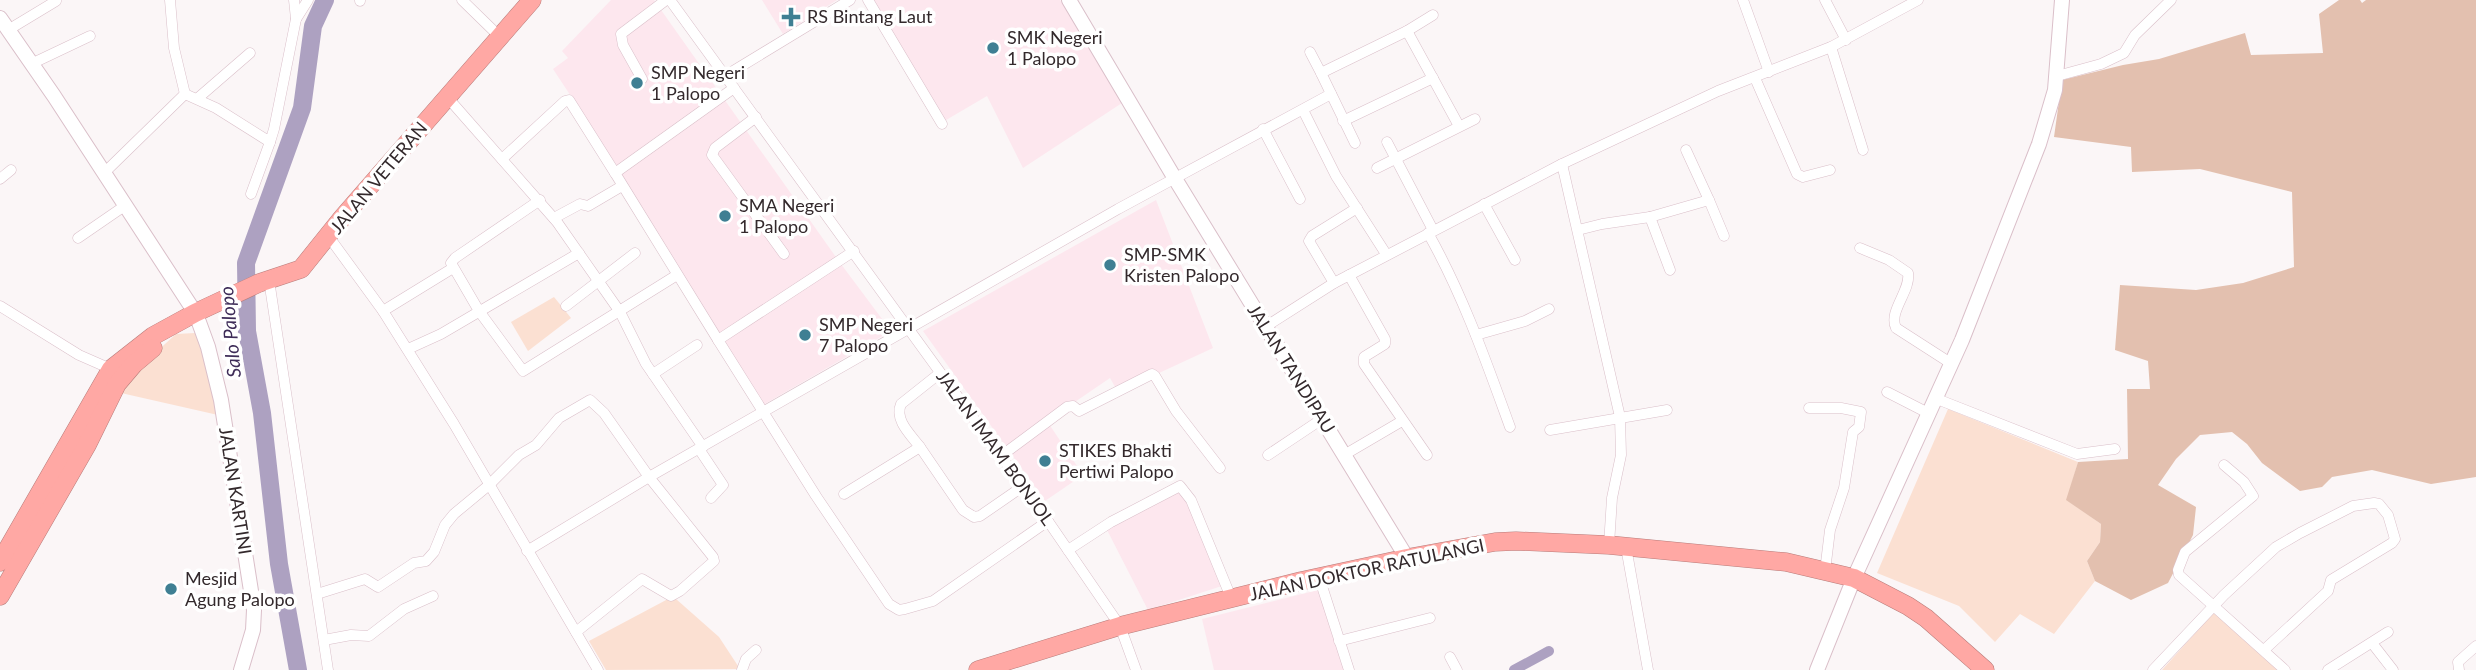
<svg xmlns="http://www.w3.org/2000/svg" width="2476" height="670" font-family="Lato,sans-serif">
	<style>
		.built { fill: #fde7ee }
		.green { fill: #fbe0d2 }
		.forest { fill: #e3c0af }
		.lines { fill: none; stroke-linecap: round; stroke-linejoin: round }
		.canal { stroke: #ada1c1; stroke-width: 10 }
		.river { stroke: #ada1c1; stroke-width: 18 }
		.street-casing { stroke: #dabfc9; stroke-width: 11 }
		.secondary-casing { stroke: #dabfc9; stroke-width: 16 }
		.highway-casing { stroke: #b87c7a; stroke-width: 19 }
		.street { stroke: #fff; stroke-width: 10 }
		.secondary { stroke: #fff; stroke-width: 14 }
		.highway { stroke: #ffa8a4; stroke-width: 18 }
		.poi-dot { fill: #3f7f93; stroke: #fff; stroke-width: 2.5 }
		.labels { text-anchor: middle; stroke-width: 7; stroke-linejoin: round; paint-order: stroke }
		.poi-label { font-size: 18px; fill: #33292c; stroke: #fff; text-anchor: start }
		.street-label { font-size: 18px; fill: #33292c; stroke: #fff }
		.water-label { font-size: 19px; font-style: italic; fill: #3e2c58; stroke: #fff }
	</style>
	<rect width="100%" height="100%" fill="#fbf6f7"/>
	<g class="built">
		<path d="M611 0H654L838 260 891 331 761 406 616 172 619 169 553 69 568 58 562 51Z"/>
		<path d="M762 0H837L783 34Z"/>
		<path d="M871 0H1060L1122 103 1023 168 987 96 941 123Z"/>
		<path d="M1156 200 1213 348 1118 392 1110 378 1047 421 1083 475 1045 501 923 331Z"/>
		<path d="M1183 486 1225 585 1148 610 1105 526Z"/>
		<path d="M1318 590 1344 670H1214L1202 619Z"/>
	</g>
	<g class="green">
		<path d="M554 297 571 318 528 351 511 322Z"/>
		<path d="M195 333 204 347 218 415 121 393 131 375 176 334Z"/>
		<path d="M1948 409 2078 462 2067 500 2101 524 2100 542 2087 561 2095 581 2054 634 2020 614 1995 642 1959 606 1877 573Z"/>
		<path d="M668 599H676L719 637 740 669 606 670 589 641Z"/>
		<path d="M2216 610 2283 670H2162Z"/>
	</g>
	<path class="forest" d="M2339 0H2360L2362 3 2366 0H2476V477L2431 484 2372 470 2332 477 2322 487 2300 491 2262 463 2247 444 2232 432 2200 435 2176 459 2158 485 2196 507 2193 535 2168 583 2131 600 2095 581 2087 561 2100 542 2101 524 2066 500 2078 462 2128 459 2127 389H2150L2148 361 2115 350 2120 285 2196 290 2243 283 2294 267 2292 192 2200 169 2132 172 2131 147 2054 137 2062 80 2123 65 2159 59 2245 33 2251 55 2323 53 2319 14Z"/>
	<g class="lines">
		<path class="canal" d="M1514 670 1549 651"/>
		<path class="river" d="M298 670 279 564 262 413 247 331 246 263 302 108 313 26 325 0"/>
		<defs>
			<g id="street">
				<path d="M170 0 174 48 185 94"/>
				<path d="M462 0 499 36"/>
				<path d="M670 0 1048 521 1120 626 1136 670"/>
				<path d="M868 0 942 124"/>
				<path d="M1743 0 1769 72"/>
				<path d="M1825 0 1846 40"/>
				<path d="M360 1V0"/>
				<path d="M296 19 308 0"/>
				<path d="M8 30 56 1"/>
				<path d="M1407 31 1433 15"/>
				<path d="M1831 47 1863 150"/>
				<path d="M1310 52 1321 73"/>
				<path d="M31 64 90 36"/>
				<path d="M725 76 850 0"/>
				<path d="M2057 76 2101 64 2124 53 2135 35 2171 0"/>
				<path d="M1755 78 1797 174 1803 177 1830 170"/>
				<path d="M642 79 623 45 621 34 666 0"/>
				<path d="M185 94 216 108 270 142 274 129 296 19 294 0"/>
				<path d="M198 98 250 53"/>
				<path d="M448 98 557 222 620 312 646 364 703 447"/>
				<path d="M1303 110 1336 176 1386 254"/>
				<path d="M756 117 715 148 712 155 784 254"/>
				<path d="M1343 121 1433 78"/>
				<path d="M1263 129 1300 199"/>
				<path d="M1387 142 1433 230"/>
				<path d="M1355 143 1321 73 1407 31 1459 126"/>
				<path d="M502 159 565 101 569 100 615 173"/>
				<path d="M1562 164 1620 417 1621 455 1612 498 1609 545"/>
				<path d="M1377 168 1475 119"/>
				<path d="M104 173 185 94"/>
				<path d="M0 179 11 170"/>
				<path d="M251 194 270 142"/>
				<path d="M540 200 455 258 451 263 479 311 523 371 677 275"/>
				<path d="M1709 200 1724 236"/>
				<path d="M1484 204 1515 260"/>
				<path d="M1650 217 1670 270"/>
				<path d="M554 218 580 204 588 206 622 186"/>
				<path d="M1578 230 1602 224 1650 217 1709 200 1686 150"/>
				<path d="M1428 233C1463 295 1486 361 1510 427"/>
				<path d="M329 237 383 311 454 424 598 670"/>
				<path d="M78 238 126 205"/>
				<path d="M1860 248 1889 260 1908 273C1911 291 1888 311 1896 328L1952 364"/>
				<path d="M854 251 718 340 816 496 889 604 899 610 905 609 933 601 1048 521"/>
				<path d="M1349 275 1385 339V344L1364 357V364L1427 455"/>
				<path d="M269 280 328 670"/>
				<path d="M1334 283 1309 241 1312 236 1357 208"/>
				<path d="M0 306 79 355 111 369"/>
				<path d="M566 306 635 253"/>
				<path d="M383 311 453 268"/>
				<path d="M1265 327 1334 283 1562 164 1718 91 1831 47 1918 0"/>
				<path d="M1476 335 1525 321 1549 309"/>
				<path d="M718 340 615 173 734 88"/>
				<path d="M408 349 441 334 579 253"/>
				<path d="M653 374 697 345"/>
				<path d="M1887 392 1930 414"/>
				<path d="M1937 399 2077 454 2115 449"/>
				<path d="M1809 408H1841L1861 412 1859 427 1853 432 1844 488 1830 530 1825 571"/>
				<path d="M1550 430 1667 410"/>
				<path d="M920 447C911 435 894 420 901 404L940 373"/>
				<path d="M699 449 723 485 711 498"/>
				<path d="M1268 455 1322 419"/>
				<path d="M1344 455 1402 421"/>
				<path d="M1001 456 1067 407 1073 406 1079 411 1081 410 1152 374 1155 376 1176 411 1220 468"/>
				<path d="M2224 465 2244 482 2253 496 2185 552 2178 570 2179 575 2285 670"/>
				<path d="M844 494 920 447 963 510 974 517 980 516 1022 487"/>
				<path d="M1626 547 1648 670"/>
				<path d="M1068 550 1111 522 1180 486 1191 500 1232 600"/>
				<path d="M527 551 649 477 1118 209 1331 94"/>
				<path d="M1319 577 1349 670"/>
				<path d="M317 594 365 579 378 587 414 563 426 561 434 552 445 525 454 514 489 485 519 455 536 445 559 418 590 400 604 413 649 477 713 557 714 561 680 591 671 596 642 579 576 632"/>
				<path d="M324 640 351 635 369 636 404 609 433 596"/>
				<path d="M1339 641 1430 618"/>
				<path d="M2372 643 2393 670"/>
				<path d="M1450 657 1457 670"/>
				<path d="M742 670 746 659 756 650"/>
				<path d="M2153 670 2224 595 2276 547 2300 533 2353 506 2374 503 2379 504 2388 515 2395 539 2392 543 2331 580 2328 591 2264 650"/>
				<path d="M2328 670 2388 632"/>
				<path d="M2459 670 2458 662 2476 646"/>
			</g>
			<g id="secondary">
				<path d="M1069 0 1174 177 1407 558"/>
				<path d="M0 18 54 96 196 314 208 347 221 400 254 610 253 630 241 670"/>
				<path d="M1817 670 1854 578 1962 340 2039 144 2055 90 2062 0"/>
			</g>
			<g id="highway">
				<path d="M0 562 111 369 153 336 195 313 259 283 301 269 342 218 532 0"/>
				<path d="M0 596 87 445 117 384 134 364 153 348"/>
				<path d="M978 670 1120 626 1301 581 1407 558 1495 542 1516 541 1609 545 1786 562 1854 578 1908 606 1926 618 1985 670"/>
			</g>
		</defs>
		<use href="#street" class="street-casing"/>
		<use href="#secondary" class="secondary-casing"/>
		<use href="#highway" class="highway-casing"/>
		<use href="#street" class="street"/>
		<use href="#secondary" class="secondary"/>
		<use href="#highway" class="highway"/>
	</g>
	<g class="poi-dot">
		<path d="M787.5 6.5h7v7h7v7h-7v7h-7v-7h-7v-7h7z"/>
		<circle cx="993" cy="48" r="7"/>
		<circle cx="637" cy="83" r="7"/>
		<circle cx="725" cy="216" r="7"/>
		<circle cx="1110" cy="265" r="7"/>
		<circle cx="805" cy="335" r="7"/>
		<circle cx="1045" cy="461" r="7"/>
		<circle cx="171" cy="589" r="7"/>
	</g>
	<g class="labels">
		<g class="poi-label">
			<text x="807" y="23">RS Bintang Laut</text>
			<text x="1007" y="44">SMK Negeri<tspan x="1007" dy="21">1 Palopo</tspan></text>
			<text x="651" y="79">SMP Negeri<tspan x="651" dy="21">1 Palopo</tspan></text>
			<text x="739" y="212">SMA Negeri<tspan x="739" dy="21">1 Palopo</tspan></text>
			<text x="1124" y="261">SMP-SMK<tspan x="1124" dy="21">Kristen Palopo</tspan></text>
			<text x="819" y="331">SMP Negeri<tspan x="819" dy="21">7 Palopo</tspan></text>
			<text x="1059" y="457">STIKES Bhakti<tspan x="1059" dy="21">Pertiwi Palopo</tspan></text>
			<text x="185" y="585">Mesjid<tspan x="185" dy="21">Agung Palopo</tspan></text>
		</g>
		<g class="street-label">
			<text transform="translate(379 178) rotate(-50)" y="6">JALAN VETERAN</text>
			<text transform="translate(1291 369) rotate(58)" y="6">JALAN TANDIPAU</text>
			<text transform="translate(995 448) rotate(54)" y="6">JALAN IMAM BONJOL</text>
			<text transform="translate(235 491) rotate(81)" y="6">JALAN KARTINI</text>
			<text transform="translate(1367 570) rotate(-12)" y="6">JALAN DOKTOR RATULANGI</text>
		</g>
		<g class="water-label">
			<text transform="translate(230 332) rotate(-95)" y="7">Salo Palopo</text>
		</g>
	</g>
</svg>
